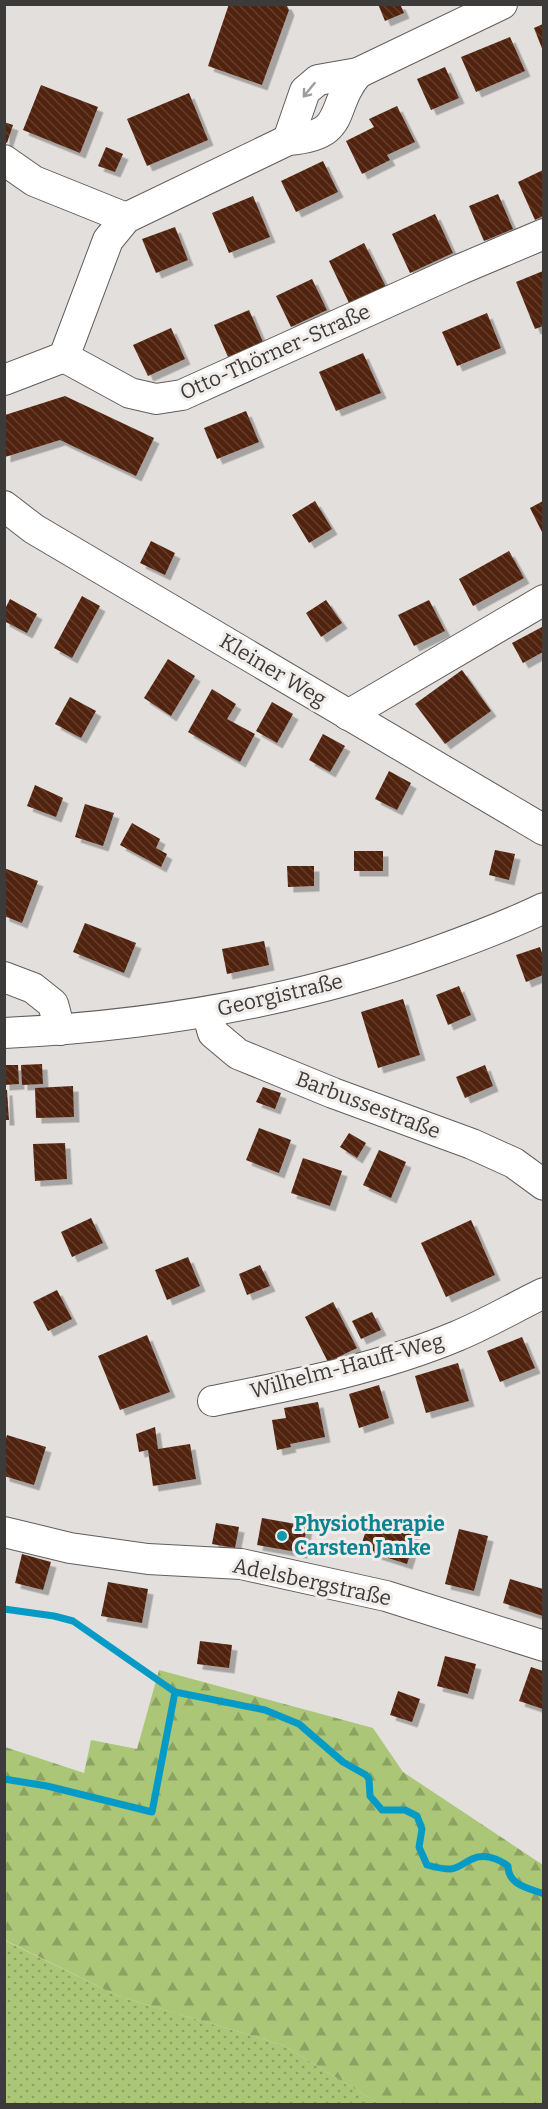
<svg xmlns="http://www.w3.org/2000/svg" width="548" height="2109" font-family="Bitter,serif">
	<style>
		.grass { fill: url(#grass-dots) }
		.forest { fill: url(#forest-firs) }
		.lines { fill: none; stroke-linecap: round; stroke-linejoin: round }
		.stream { stroke: #069bc7; stroke-width: 7 }
		.building { fill: url(#building-back-hatch); filter: url(#shadow) }
		.minor-casing { stroke: #615e5c; stroke-width: 32 }
		.minor { stroke: #fff; stroke-width: 30 }
		.oneway { stroke: #9e9d9c }
		.culture-dot { fill: #0f9aa8; stroke: #f0ecea; stroke-width: 2 }
		.labels { text-anchor: middle; stroke-width: 6; stroke-linejoin: round; paint-order: stroke }
		.street-label { font-size: 21px; fill: #3d3b3a; stroke: #f0ecea }
		.culture-label { font-size: 21px; font-weight: bold; fill: #0d838f; stroke: #f0ecea; text-anchor: start }
	</style>
	<defs>
		<pattern id="grass-dots" width="8" height="8" patternUnits="userSpaceOnUse" patternTransform="scale(1.5)"><rect width="8" height="8" fill="#abc676"/><path d="M2 2h.1M6 6h.1" fill="none" stroke="#8ca262" stroke-width="1.8" stroke-linecap="round"/></pattern>
		<pattern id="forest-firs" width="22" height="20" patternUnits="userSpaceOnUse" patternTransform="scale(1.5)"><rect width="22" height="20" fill="#abc676"/><path d="M5 1l3.5 6h-7zM16 11l3.5 6h-7z" fill="#8ca262"/></pattern>
		<pattern id="building-back-hatch" width="6" height="6" patternUnits="userSpaceOnUse" patternTransform="scale(1.5)"><rect width="6" height="6" fill="#512410"/><path d="M-1 5l2 2M0 0l6 6M5-1l2 2" fill="none" stroke="#623c2b"/></pattern>
		<filter id="shadow"><feDropShadow dx="5.5" dy="5.5" stdDeviation="0" flood-color="#0004"/></filter>
	</defs>
	<rect width="100%" height="100%" fill="#e3dfdd"/>
	<path class="grass" d="M4 1940 118 1996 283 2045 379 2104H5Z"/>
	<path class="forest" d="M159 1670 373 1728 403 1772 543 1865V2104H379L283 2045 118 1996 5 1940V1747L84 1773 91 1740 137 1749Z"/>
	<g class="lines">
		<g class="stream">
			<path d="M4 1609 54 1616 73 1621 175 1692 265 1710 299 1724 343 1762 366 1775 369 1779 370 1796 382 1810H405L417 1816 422 1829 419 1847 427 1865C434 1867 443 1869 451 1869 459 1868 465 1862 472 1859 484 1853 499 1859 508 1866 508 1885 528 1888 544 1894"/>
			<path d="M4 1779 47 1786 152 1812 175 1692"/>
		</g>
	</g>
	<g class="building">
		<path d="M229 4H286L289 10 262 85 208 66Z"/>
		<path d="M378 4H400L404 13 385 21Z"/>
		<path d="M543 24V51L534 28Z"/>
		<path d="M510 37 525 71 476 92 461 57Z"/>
		<path d="M445 67 459 98 431 110 417 79Z"/>
		<path d="M41 85 98 107 80 153 23 130Z"/>
		<path d="M189 93 208 140 147 166 127 119Z"/>
		<path d="M397 106 415 142 387 155 390 160 362 174 346 141 374 127 369 119Z"/>
		<path d="M4 122 13 125 7 143 4 142Z"/>
		<path d="M106 147 123 154 115 172 98 166Z"/>
		<path d="M323 161 338 192 296 212 281 181Z"/>
		<path d="M543 170V216L535 220 518 182Z"/>
		<path d="M498 194 513 229 484 241 469 206Z"/>
		<path d="M253 196 270 237 229 253 212 213Z"/>
		<path d="M435 214 453 253 410 273 392 234Z"/>
		<path d="M175 227 188 260 156 273 142 239Z"/>
		<path d="M364 243 386 287 350 305 329 261Z"/>
		<path d="M543 271V326L535 329 516 282Z"/>
		<path d="M312 279 327 310 291 327 276 296Z"/>
		<path d="M249 310 263 342 228 357 214 325Z"/>
		<path d="M487 313 501 348 457 366 442 332Z"/>
		<path d="M171 328 185 359 148 376 133 345Z"/>
		<path d="M363 353 381 393 336 411 319 372Z"/>
		<path d="M65 396 154 438 136 476 60 440 5 457V415Z"/>
		<path d="M246 411 259 442 217 459 204 428Z"/>
		<path d="M315 501 332 529 309 543 292 515Z"/>
		<path d="M543 501V534L530 508Z"/>
		<path d="M151 541 175 553 165 575 140 563Z"/>
		<path d="M509 551 524 578 473 606 459 579Z"/>
		<path d="M82 596 100 606 72 658 54 648Z"/>
		<path d="M10 599 37 614 27 633 4 621V611Z"/>
		<path d="M326 600 342 623 321 637 306 613Z"/>
		<path d="M429 600 445 631 414 646 398 615Z"/>
		<path d="M542 627 543 652 523 663 512 643Z"/>
		<path d="M168 659 195 676 171 716 144 698Z"/>
		<path d="M462 670 491 711 445 744 415 704Z"/>
		<path d="M212 689 236 704 227 719 255 734 240 762 188 732Z"/>
		<path d="M70 697 96 711 81 738 55 724Z"/>
		<path d="M272 702 293 714 277 743 256 731Z"/>
		<path d="M323 734 345 746 330 772 309 760Z"/>
		<path d="M389 771 411 783 397 810 375 799Z"/>
		<path d="M35 785 63 798 56 817 27 806Z"/>
		<path d="M85 804 114 813 103 846 75 837Z"/>
		<path d="M132 823 160 839 156 848 167 854 161 867 120 845Z"/>
		<path d="M495 850 515 854 509 880 489 875Z"/>
		<rect x="354" y="851" width="29" height="20"/>
		<path d="M287 866H314V886L288 887Z"/>
		<path d="M4 868 38 881 22 923 4 916Z"/>
		<path d="M85 923 136 943 124 973 73 952Z"/>
		<path d="M264 941 269 965 227 974 222 949Z"/>
		<path d="M540 947 543 956V975L526 982 516 955Z"/>
		<path d="M459 986 471 1015 448 1025 436 995Z"/>
		<path d="M403 999 420 1055 378 1068 361 1012Z"/>
		<path d="M42 1064 43 1084 22 1085 21 1065Z"/>
		<path d="M4 1065H18L19 1084 4 1085Z"/>
		<path d="M485 1065 493 1086 465 1098 456 1077Z"/>
		<path d="M73 1086 74 1117 36 1118 35 1088Z"/>
		<path d="M263 1087 281 1093 275 1109 256 1102Z"/>
		<path d="M4 1090H7L9 1120H4Z"/>
		<path d="M259 1128 291 1140 279 1173 246 1160Z"/>
		<path d="M349 1133 366 1143 357 1158 340 1147Z"/>
		<path d="M65 1143 67 1179 35 1181 33 1144Z"/>
		<path d="M379 1150 406 1162 391 1198 363 1185Z"/>
		<path d="M303 1158 342 1171 330 1206 291 1193Z"/>
		<path d="M91 1218 103 1243 72 1257 61 1232Z"/>
		<path d="M471 1220 495 1275 446 1297 421 1243Z"/>
		<path d="M188 1257 200 1286 167 1300 155 1270Z"/>
		<path d="M260 1265 270 1286 247 1295 239 1274Z"/>
		<path d="M57 1290 72 1319 48 1331 33 1302Z"/>
		<path d="M333 1302 357 1348 328 1362 305 1317Z"/>
		<path d="M372 1312 381 1330 361 1339 352 1321Z"/>
		<path d="M147 1335 170 1392 120 1410 98 1356Z"/>
		<path d="M522 1337 535 1368 500 1382 487 1351Z"/>
		<path d="M458 1363 469 1401 426 1413 415 1376Z"/>
		<path d="M379 1385 389 1418 359 1428 349 1394Z"/>
		<path d="M318 1402 325 1437 290 1444 291 1447 277 1450 272 1420 286 1418 284 1408Z"/>
		<path d="M155 1427 158 1449 190 1444 196 1479 153 1486 148 1450 139 1452 136 1434Z"/>
		<path d="M7 1435 46 1447 34 1485 4 1476V1444Z"/>
		<path d="M262 1518 307 1526 302 1553 257 1545Z"/>
		<path d="M369 1521 416 1535 407 1564 360 1549Z"/>
		<path d="M216 1523 239 1527 235 1548 212 1544Z"/>
		<path d="M459 1529 488 1536 474 1591 445 1584Z"/>
		<path d="M22 1554 51 1562 43 1590 15 1583Z"/>
		<path d="M510 1579 543 1589V1616L503 1603Z"/>
		<path d="M108 1582 148 1589 142 1623 101 1616Z"/>
		<path d="M200 1641 232 1645 229 1668 197 1664Z"/>
		<path d="M445 1656 476 1664 468 1694 437 1686Z"/>
		<path d="M531 1667 543 1671V1709L519 1701Z"/>
		<path d="M398 1691 420 1699 412 1722 390 1715Z"/>
	</g>
	<g class="lines">
		<defs>
			<g id="minor">
				<path d="M288 140 305 91 318 80 358 73 502 4"/>
				<path d="M4 160 34 181 126 218"/>
				<path d="M64 357 108 240 126 218 288 140C350 135 328 108 358 73"/>
				<path d="M4 380 64 357 130 393 156 399 182 395 461 269 544 234"/>
				<path d="M4 506 34 529 544 830"/>
				<path d="M348 715 544 600"/>
				<path d="M4 977 33 988 53 1004 60 1030"/>
				<path d="M207 1012 213 1033 238 1054 333 1093 472 1144 514 1163 544 1185"/>
				<path d="M4 1033C153 1026 298 1002 438 951 474 938 509 925 544 908"/>
				<path d="M213 1401C293 1385 381 1368 457 1336 486 1324 515 1307 544 1293"/>
				<path d="M4 1532 70 1548 148 1559 241 1564 386 1596 544 1646"/>
			</g>
		</defs>
		<use href="#minor" class="minor-casing"/>
		<use href="#minor" class="minor"/>
	</g>
	<defs><path id="oneway-shaft" d="M-6 0H5M1.5-3L5.5 0L1.5 3" fill="none" stroke-width="1.6" stroke-linecap="round" stroke-linejoin="round" transform="scale(1.5)"/></defs>
	<use class="oneway" href="#oneway-shaft" transform="translate(309 90) rotate(129)"/>
	<circle class="culture-dot" cx="282" cy="1536" r="6"/>
	<g class="labels">
		<g class="street-label">
			<text transform="translate(275 352) rotate(-24)" y="7">Otto-Thörner-Straße</text>
			<text transform="translate(273 670) rotate(31)" y="7">Kleiner Weg</text>
			<text transform="translate(280 995) rotate(-13)" y="7">Georgistraße</text>
			<text transform="translate(368 1105) rotate(21)" y="7">Barbussestraße</text>
			<text transform="translate(347 1366) rotate(-15)" y="7">Wilhelm-Hauff-Weg</text>
			<text transform="translate(312 1582) rotate(12)" y="7">Adelsbergstraße</text>
		</g>
		<g class="culture-label">
			<text x="294" y="1531">Physiotherapie<tspan x="294" dy="24">Carsten Janke</tspan></text>
		</g>
	</g>
	<rect width="548" height="2109" fill="none" stroke="#3d3b3a" stroke-width="12"/>
</svg>
